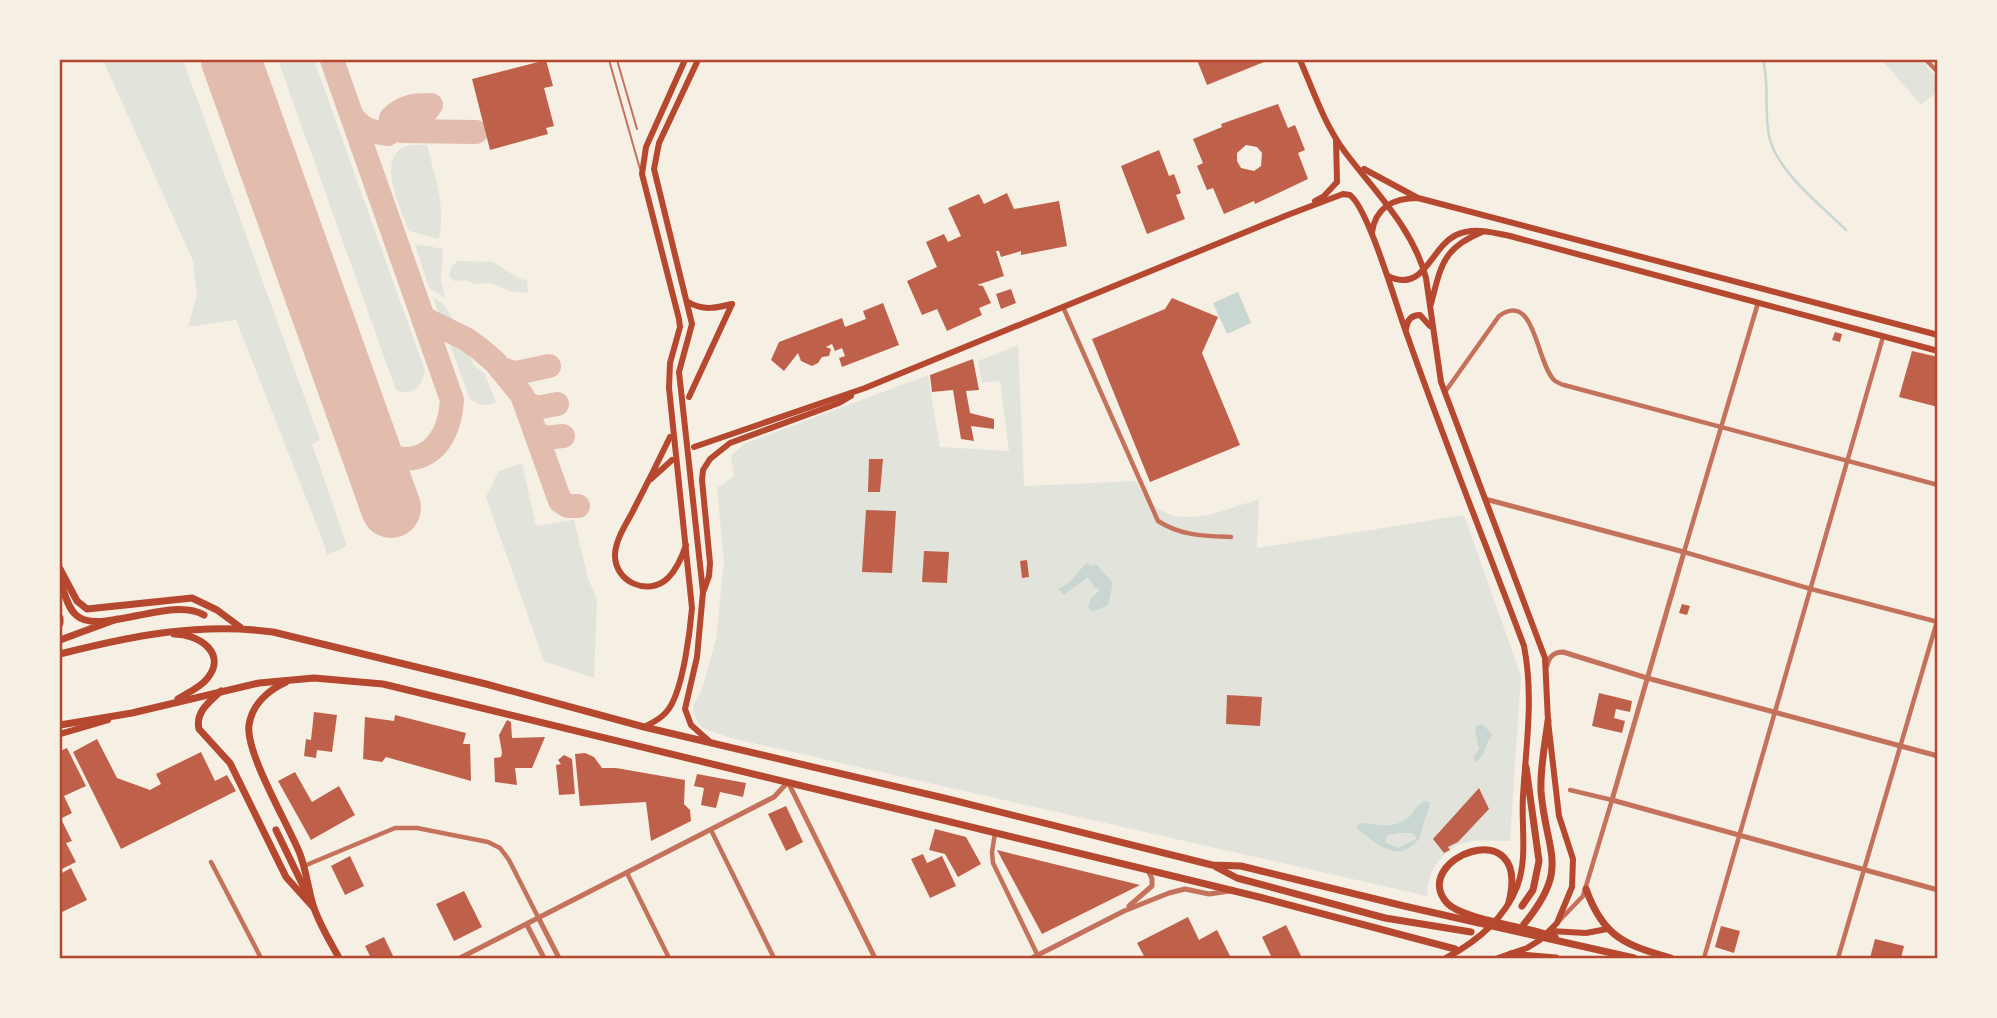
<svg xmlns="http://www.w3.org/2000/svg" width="1997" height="1018" font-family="'Fira Sans',sans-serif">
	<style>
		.green { fill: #e2e4dc }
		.water { fill: #c9d6d2; fill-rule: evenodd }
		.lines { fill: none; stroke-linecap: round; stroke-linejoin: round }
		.stream { stroke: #c9d6d2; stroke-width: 2.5 }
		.taxiway { stroke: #e2bdae; stroke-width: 24 }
		.runway { stroke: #e2bdae; stroke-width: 60 }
		.building { fill: #bf614a; fill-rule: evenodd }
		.service { stroke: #c5725c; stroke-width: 2 }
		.minor { stroke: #c5725c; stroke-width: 4.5 }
		.tertiary { stroke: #c5725c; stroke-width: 5 }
		.secondary { stroke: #b5482f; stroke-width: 6 }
		.primary { stroke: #b5482f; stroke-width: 7 }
		.trunk { stroke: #b5482f; stroke-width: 7 }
		.neatline { fill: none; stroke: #b5482f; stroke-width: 2.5 }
	</style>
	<rect width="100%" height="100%" fill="#f6efe4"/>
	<g class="green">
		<path d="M103 60H183L320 440 312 444 347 546 327 555 323 541 236 320 188 327 197 295 193 261Z"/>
		<path d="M278 60H314L425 371C423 386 411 397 396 390Z"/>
		<path d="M1882 60H1922L1932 73 1937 76V92L1921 105Z"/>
		<path d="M427 145C435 177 446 207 439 239L409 231C402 211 376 160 404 147 411 144 420 145 427 145Z"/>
		<path d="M415 244 443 249 441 279 445 298 429 288Z"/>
		<path d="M457 261 493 262 520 279 527 280 528 293 509 291 491 283 475 284 466 280 454 281 449 276 451 267Z"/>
		<path d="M433 297 443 304 451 316 474 366 484 373 496 402C485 407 477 406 469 397Z"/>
		<path d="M1018 345 1024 486 1136 481C1163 538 1213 514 1259 499L1257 548 1464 515 1521 676 1510 841C1498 841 1484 840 1472 841 1444 846 1427 869 1427 896L731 738 704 729 699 724 693 712 694 703 701 693 716 639 724 562 717 488 734 476 731 456 744 444 928 375 940 447 1009 451 1000 381 982 383 978 361Z"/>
		<path d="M522 463 536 526 574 520 588 578 597 600 594 678 544 661 486 497 499 471Z"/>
	</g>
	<g class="water">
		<path d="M1238 292 1251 323 1227 334 1213 303Z"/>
		<path d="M1086 563 1092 566 1096 564 1113 583 1108 605 1092 612 1088 607 1092 597 1100 590 1094 587 1088 577 1064 595 1058 589 1069 583Z"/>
		<path d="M1482 724 1493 735C1484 742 1487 755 1476 762L1473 757 1479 749 1475 730 1476 726Z"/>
		<path d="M1425 801 1430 803C1429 812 1423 820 1422 830 1420 839 1418 841 1410 847 1392 861 1370 838 1356 828L1360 823C1377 824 1395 830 1409 817 1415 811 1416 805 1425 801ZM1399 833H1413L1417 839 1398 848 1385 842 1388 835Z"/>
	</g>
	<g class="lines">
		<path class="stream" d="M1763 60C1770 85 1763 114 1770 140 1780 174 1821 205 1846 230"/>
		<g class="taxiway">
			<path d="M332 60 452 400C449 452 413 476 368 445"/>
			<path d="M353 117C362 130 373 132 388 134L391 118C403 106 414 105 431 105L417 124 405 130"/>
			<path d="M402 131 476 132"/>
			<path d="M423 318 466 339 480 349 495 362 522 395 560 501 568 506H578"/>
			<path d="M501 369 516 373 549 366"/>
			<path d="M524 401 536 408 557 404"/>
			<path d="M535 432 545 438 563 436"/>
		</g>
		<path class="runway" d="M231 60 391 508"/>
	</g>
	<g class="building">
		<path d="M546 60 553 86 544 88 554 126 546 128 548 134 490 150 472 79Z"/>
		<path d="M1197 60H1269L1207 85Z"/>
		<path d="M1278 104 1288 128 1295 125 1305 150 1298 153 1308 179 1255 204 1254 201 1224 214 1213 188 1207 190 1197 166 1203 163 1193 139 1222 127 1221 124ZM1246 145 1257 147 1262 153 1261 166 1254 171 1241 168 1237 161V153Z"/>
		<path d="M1159 150 1169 176 1174 174 1181 193 1176 195 1185 219 1147 234 1121 166Z"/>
		<path d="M1007 193 1014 209 1059 201 1067 246 1021 255V251L1001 257 999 251H996L1004 276 977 285 983 286 991 303 979 308 982 315 947 331 937 309 922 315 907 281 937 267 926 242 944 234 948 242 961 236 948 208 979 194 984 204Z"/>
		<path d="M1011 289 1016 303 1001 309 996 294Z"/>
		<path d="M1172 298 1218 317 1202 353 1240 445 1150 482 1092 339 1165 309Z"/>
		<path d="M883 303 899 345 842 367 839 358 845 356 842 348 835 351 832 344 826 347 831 349 829 356 822 357 818 363 812 366 801 361 798 353 784 371 771 360 779 342 842 318 845 327 866 319 863 311Z"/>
		<path d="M1835 332 1842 334 1840 342 1832 340Z"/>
		<path d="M1912 351 1938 357V407L1899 397Z"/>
		<path d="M973 359 979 390 966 391 970 413 994 419V429L971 426 974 441 961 439 953 390 932 392 930 375Z"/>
		<path d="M869 459H883L880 492H868Z"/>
		<path d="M866 510 896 511 892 573 862 572Z"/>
		<path d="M924 551 949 552 947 583 922 582Z"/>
		<path d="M1027 560 1029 577 1022 578 1020 561Z"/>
		<path d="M1682 604 1690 606 1687 615 1679 613Z"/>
		<path d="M1599 693 1632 701 1630 712 1616 709 1614 718 1625 721 1622 733 1592 726Z"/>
		<path d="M1227 695 1262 697 1260 726 1226 724Z"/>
		<path d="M314 712 337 715 332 752 317 750 316 758 304 756 306 739 311 740Z"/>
		<path d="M395 715 466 733 463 744H470L471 781 386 757 382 762 363 759 365 717 394 721Z"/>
		<path d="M507 720 511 722 512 738 545 737 532 768H515L517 785 495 782 494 758 501 757 502 753 499 735Z"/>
		<path d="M97 739 117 778 150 790 161 784 156 774 201 752 215 781 227 775 236 791 121 849 73 752Z"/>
		<path d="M67 748 86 786 64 796 72 813 60 819V751Z"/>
		<path d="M585 753 594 757 602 768H616L685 780 684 804 690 810 691 821 651 841 646 802 580 806 575 754Z"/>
		<path d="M564 755 572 759 575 794 559 795 556 765 561 764 558 760Z"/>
		<path d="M295 772 312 802 339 786 355 815 311 840 278 781Z"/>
		<path d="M697 774 746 783 743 797 720 792 716 808 701 805 704 788 694 786Z"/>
		<path d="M1479 788 1489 809 1458 842 1448 847 1450 850 1444 853 1433 839Z"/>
		<path d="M786 806 803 842 786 851 768 814Z"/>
		<path d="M62 821 72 841 66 843 76 862 60 870V822Z"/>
		<path d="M935 829 966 837 981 864 958 877 945 854 929 850Z"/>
		<path d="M997 850 1140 885 1042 934Z"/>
		<path d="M923 854 927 863 942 856 956 886 930 898 911 859Z"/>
		<path d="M350 856 364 886 345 895 331 866Z"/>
		<path d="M71 868 87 900 60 913V874Z"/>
		<path d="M464 891 482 927 454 941 436 904Z"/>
		<path d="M1188 917 1199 940 1217 930 1231 958H1145L1137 943Z"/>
		<path d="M1286 925 1302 958H1272L1262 937Z"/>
		<path d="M1721 926 1740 931 1734 953 1715 947Z"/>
		<path d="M384 937 394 958H371L365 946Z"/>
		<path d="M1875 939 1904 946 1901 958H1870Z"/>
	</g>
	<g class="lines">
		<g class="service">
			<path d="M609 60 640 169"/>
			<path d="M617 60 637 129"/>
		</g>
		<g class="minor">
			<path d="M1926 60 1938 72"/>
			<path d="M1758 303 1684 552 1811 589 1938 622"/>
			<path d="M1063 307 1158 521C1181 536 1205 536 1231 537"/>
			<path d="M1445 392 1499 316C1535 290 1536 362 1554 380 1555 381 1562 385 1564 385L1938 485"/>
			<path d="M711 830 774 958"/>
			<path d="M995 833 992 852 993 863 1038 956"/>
			<path d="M211 862 261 958"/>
			<path d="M304 866 395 828H417L488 842 500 848 509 860 539 919"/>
			<path d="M627 873 669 958"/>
			<path d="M1558 922 1583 896 1612 800 1570 790"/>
			<path d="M1704 958 1883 337"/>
			<path d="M1838 958 1938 618"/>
		</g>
		<g class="tertiary">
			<path d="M1485 499 1684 552 1612 800 1938 890"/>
			<path d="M1547 666C1549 657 1553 652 1563 652L1647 678 1938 756"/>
			<path d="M1129 906 1152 886V879L1148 870"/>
			<path d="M539 919 559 958"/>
			<path d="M527 925 544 958"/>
			<path d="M460 958 774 797 788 782 875 958"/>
			<path d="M1032 958 1124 911 1169 893 1185 889 1209 894 1230 891"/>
		</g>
		<g class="secondary">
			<path d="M698 60 659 143 654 169 692 324 679 372 703 592 697 657 685 709 691 725 709 741"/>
			<path d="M1300 60C1313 90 1325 126 1345 152 1375 192 1413 228 1426 278L1441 382 1545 658 1548 721 1559 816 1573 859 1572 887 1557 923 1540 940 1527 948 1498 958"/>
			<path d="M1364 169 1416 197"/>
			<path d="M1315 201 1324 196 1337 182 1336 139"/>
			<path d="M1372 232C1376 207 1393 198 1418 198L1938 335"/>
			<path d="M1388 276C1424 294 1430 248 1456 235 1473 227 1492 232 1510 236L1938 351"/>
			<path d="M688 302C703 311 716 308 732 304"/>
			<path d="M1431 304C1441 265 1443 248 1482 232"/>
			<path d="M1406 329C1407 320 1411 315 1420 315L1430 326"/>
			<path d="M689 397 732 304"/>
			<path d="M670 437C658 462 646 486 634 509 627 523 616 538 615 554 614 582 648 597 668 578 677 569 682 557 686 545"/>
			<path d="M694 447 865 388 1285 216 1343 194 1350 195C1369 210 1396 305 1406 332 1443 438 1485 542 1524 646 1534 697 1526 745 1523 796 1521 826 1528 858 1517 887 1504 919 1476 942 1446 958"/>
			<path d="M651 479 672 460"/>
			<path d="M704 590 709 576 710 563 702 480 703 470 710 459 730 443 839 403 851 396"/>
			<path d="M644 727C654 722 664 717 670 707 683 686 690 633 692 608L669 388 670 363 680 327 679 319 642 174 646 147 685 60"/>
			<path d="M60 734 108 720"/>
			<path d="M1550 931 1586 933 1607 929"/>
		</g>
		<g class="primary">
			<path d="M60 580C64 591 67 607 76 615 99 637 171 595 204 615"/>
			<path d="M60 618V623"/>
			<path d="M286 682C269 690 252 704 249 725 245 752 288 824 300 854 306 870 308 888 313 905 319 924 330 941 339 958"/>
			<path d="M221 691C210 701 195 712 199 729L230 763 286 877 313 907"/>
			<path d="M276 830 307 894"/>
		</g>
		<g class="trunk">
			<path d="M60 569 77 601 87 609 192 598 217 610 240 627"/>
			<path d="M174 634C199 634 229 654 206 680 199 688 187 693 178 699"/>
			<path d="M60 640 117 619"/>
			<path d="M60 654C131 636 199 622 273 632L486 684 644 727 948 799 1212 865 1241 866 1404 906 1634 958"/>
			<path d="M60 725 132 713 259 683 314 678 383 684 1259 897 1455 949"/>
			<path d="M1216 867 1237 878 1385 918 1471 932"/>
			<path d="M1586 889C1603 937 1625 945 1671 958"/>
			<path d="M1509 902C1532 810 1408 859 1447 903 1463 920 1530 927 1555 937"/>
			<path d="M1522 906 1533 890 1539 861 1526 767"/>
			<path d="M1524 924C1571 867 1546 854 1541 791 1540 768 1545 744 1548 721"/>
			<path d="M1511 954 1556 958"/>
		</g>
	</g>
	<rect width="1997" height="1018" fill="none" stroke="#f6efe4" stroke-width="122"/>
	<rect x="61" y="61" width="1875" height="896" class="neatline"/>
</svg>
